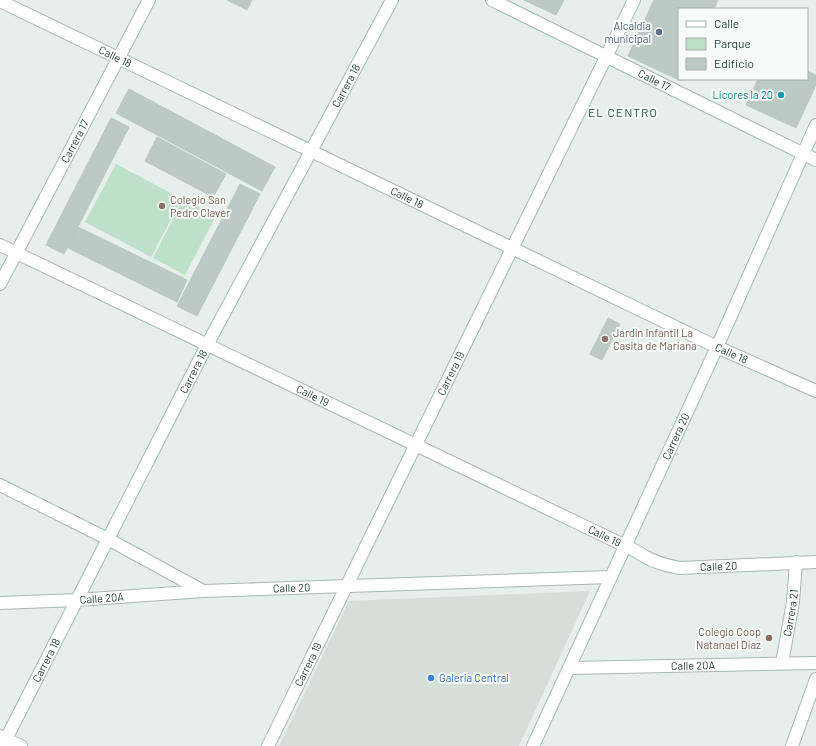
<svg xmlns="http://www.w3.org/2000/svg" width="816" height="746" font-family="Barlow,sans-serif">
	<style>
		.built { fill: #d4dfda }
		.green { fill: #bfe0c8 }
		.building { fill: #bbcac4; stroke: #b8c9c2 }
		.lines { fill: none; stroke-linecap: round; stroke-linejoin: round }
		.street-casing { stroke: #a8b8b2; stroke-width: 14 }
		.secondary-casing { stroke: #a4bbb3; stroke-width: 14 }
		.street { stroke: #fff; stroke-width: 12 }
		.secondary { stroke: #fff; stroke-width: 12 }
		.service-dot { fill: #5c6f8a; stroke: #f7fbf9; stroke-width: 1.5 }
		.culture-dot { fill: #0f9aa8; stroke: #f7fbf9; stroke-width: 1.5 }
		.education-dot { fill: #8d6e63; stroke: #f7fbf9; stroke-width: 1.5 }
		.shop-dot { fill: #3f7fe0; stroke: #f7fbf9; stroke-width: 1.5 }
		.labels { text-anchor: middle; stroke-width: 4; stroke-linejoin: round; paint-order: stroke }
		.service-label { font-size: 11px; fill: #4e5e75; stroke: #f7fbf9; text-anchor: end }
		.street-label { font-size: 11px; fill: #24423a; stroke: #f7fbf9 }
		.culture-label { font-size: 11px; fill: #0d838f; stroke: #f7fbf9; text-anchor: end }
		.education-label { font-size: 11px; fill: #785e54; stroke: #f7fbf9; text-anchor: start }
		.shop-label { font-size: 11px; fill: #366cbe; stroke: #f7fbf9; text-anchor: start }
		.neighbourhood-label { font-size: 12px; letter-spacing: 1px; fill: #1f5548; stroke: #f7fbf9 }
	</style>
	<rect width="100%" height="100%" fill="#e6efeb"/>
	<path class="built" d="M590 591 519 746H279L349 601Z"/>
	<g class="green">
		<path d="M116 164 182 199 151 257 85 222Z"/>
		<path d="M183 199 216 216 185 275 153 258Z"/>
	</g>
	<g class="building">
		<path d="M227 0H252L247 10Z"/>
		<path d="M524 0H564L556 15Z"/>
		<path d="M654 0H718L714 9H679V79H681V81L628 56Z"/>
		<path d="M807 71 816 75V85L796 128 746 105 758 79H807Z"/>
		<path d="M129 89 275 167 262 191 116 113Z"/>
		<path d="M111 118 129 127 64 254 46 245Z"/>
		<path d="M157 137 226 174 213 197 145 161Z"/>
		<path d="M240 184 260 194 197 316 177 306Z"/>
		<path d="M78 227 187 280 177 302 68 248Z"/>
		<path d="M608 318 620 324 602 360 590 354Z"/>
	</g>
	<g class="lines">
		<defs>
			<g id="street">
				<path id="s1" d="M0 1 717 347 816 391"/>
				<path d="M803 154 816 125"/>
				<path id="s2" d="M0 245 636 551C650 561 663 565 680 568L816 562"/>
				<path id="s3" d="M0 284 149 0"/>
				<path d="M0 485 108 539 203 591"/>
				<path id="s4" d="M0 603 77 600 203 591 610 577"/>
				<path id="s5" d="M782 663 793 602 796 562"/>
				<path id="s6" d="M570 668 816 663"/>
				<path d="M0 736 6 739 2 746"/>
				<path id="s7" d="M268 746 634 0"/>
				<path d="M792 746 816 679"/>
			</g>
			<g id="secondary">
				<path id="s8" d="M492 0 816 160"/>
				<path id="s9" d="M21 746 6 739 207 345 392 0"/>
				<path id="s10" d="M533 746 717 347 803 154"/>
			</g>
		</defs>
		<use href="#street" class="street-casing"/>
		<use href="#secondary" class="secondary-casing"/>
		<use href="#street" class="street"/>
		<use href="#secondary" class="secondary"/>
	</g>
	<circle class="service-dot" cx="659" cy="32" r="4"/>
	<circle class="culture-dot" cx="781" cy="95" r="4"/>
	<g class="education-dot">
		<circle cx="162" cy="206" r="4"/>
		<circle cx="605" cy="339" r="4"/>
		<circle cx="769" cy="638" r="4"/>
	</g>
	<circle class="shop-dot" cx="431" cy="678" r="4"/>
	<g class="labels">
		<g class="service-label">
			<text x="651" y="30">Alcaldia<tspan x="651" dy="13">municipal</tspan></text>
		</g>
		<g class="street-label">
			<text dy="4" stroke="none"><textPath href="#s1" startOffset="128">Calle 18</textPath></text>
			<text dy="4" stroke="none"><textPath href="#s8" startOffset="181">Calle 17</textPath></text>
			<text dy="4" stroke="none"><textPath href="#s9" startOffset="753">Carrera 18</textPath></text>
			<text dy="4" stroke="none"><textPath href="#s3" startOffset="161">Carrera 17</textPath></text>
			<text dy="4" stroke="none"><textPath href="#s1" startOffset="452">Calle 18</textPath></text>
			<text dy="4" stroke="none"><textPath href="#s1" startOffset="812">Calle 18</textPath></text>
			<text dy="4" stroke="none"><textPath href="#s9" startOffset="429">Carrera 18</textPath></text>
			<text dy="4" stroke="none"><textPath href="#s7" startOffset="415">Carrera 19</textPath></text>
			<text dy="4" stroke="none"><textPath href="#s2" startOffset="347">Calle 19</textPath></text>
			<text dy="4" stroke="none"><textPath href="#s10" startOffset="341">Carrera 20</textPath></text>
			<text dy="4" stroke="none"><textPath href="#s2" startOffset="671">Calle 19</textPath></text>
			<text dy="4" stroke="none"><textPath href="#s2" startOffset="792">Calle 20</textPath></text>
			<text dy="4" stroke="none"><textPath href="#s4" startOffset="292">Calle 20</textPath></text>
			<text dy="4" stroke="none"><textPath href="#s4" startOffset="102">Calle 20A</textPath></text>
			<text dy="4" stroke="none"><textPath href="#s5" startOffset="51">Carrera 21</textPath></text>
			<text dy="4" stroke="none"><textPath href="#s9" startOffset="105">Carrera 18</textPath></text>
			<text dy="4" stroke="none"><textPath href="#s7" startOffset="91">Carrera 19</textPath></text>
			<text dy="4" stroke="none"><textPath href="#s6" startOffset="123">Calle 20A</textPath></text>
		</g>
		<g class="culture-label">
			<text x="773" y="99">Licores la 20</text>
		</g>
		<g class="education-label">
			<text x="170" y="204">Colegio San<tspan x="170" dy="13">Pedro Claver</tspan></text>
			<text x="613" y="337">Jardín Infantil La<tspan x="613" dy="13">Casita de Mariana</tspan></text>
			<text x="761" y="636" text-anchor="end">Colegio Coop<tspan x="761" dy="13">Natanael Diaz</tspan></text>
		</g>
		<g class="shop-label">
			<text x="439" y="682">Galeria Central</text>
		</g>
		<g class="neighbourhood-label">
			<text x="623" y="117">EL CENTRO</text>
		</g>
	</g>
	<rect x="678" y="8" width="130" height="72" fill="#f7fbf9" stroke="#a3b1ad"/>
	<rect x="686" y="21" width="20" height="6" fill="#ffffff" stroke="#a3b1ad"/>
	<text x="714" y="28" font-size="12" fill="#24423a">Calle</text>
	<rect x="686" y="38" width="20" height="12" fill="#bfe0c8" stroke="#a3b1ad"/>
	<text x="714" y="48" font-size="12" fill="#24423a">Parque</text>
	<rect x="686" y="58" width="20" height="12" fill="#bbcac4" stroke="#a3b1ad"/>
	<text x="714" y="68" font-size="12" fill="#24423a">Edificio</text>
</svg>
